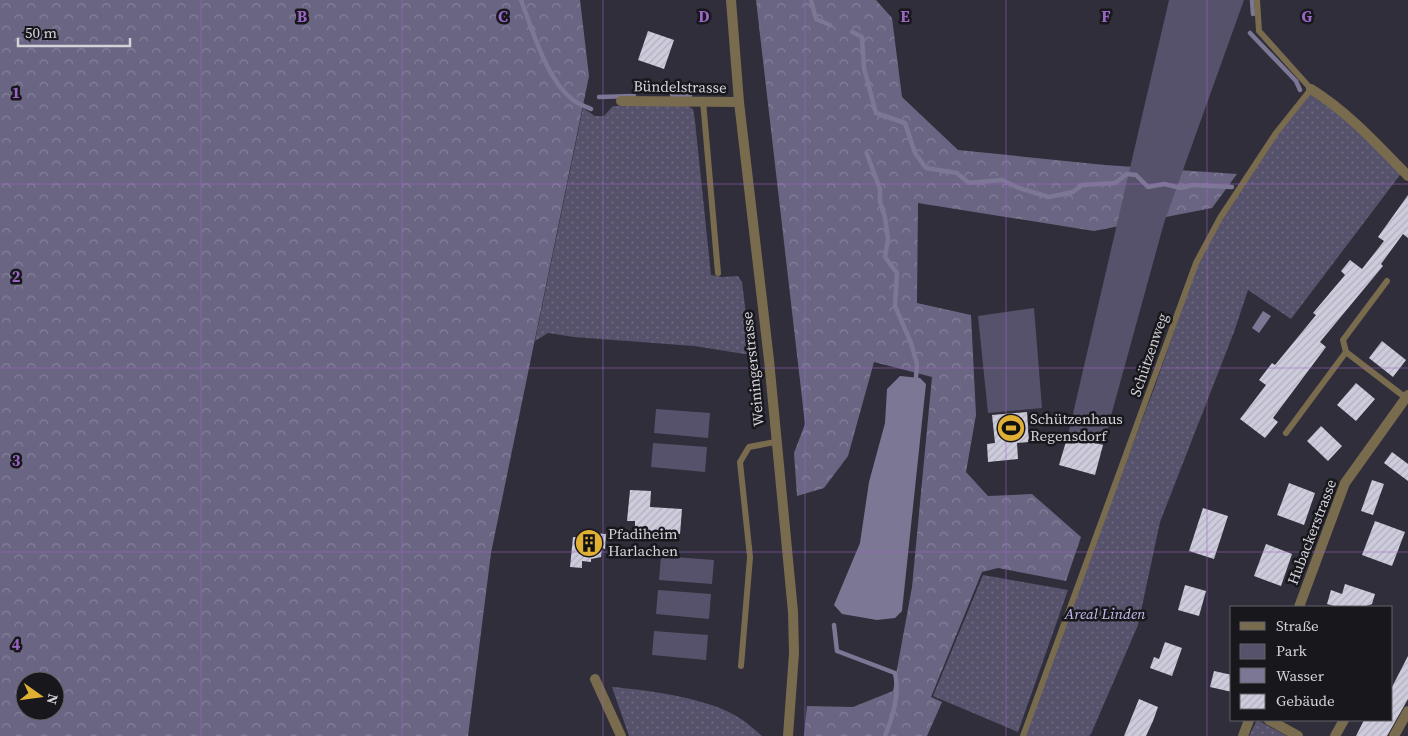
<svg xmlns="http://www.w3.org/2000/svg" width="1408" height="736" font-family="'Source Serif 4',serif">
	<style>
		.grass { fill: url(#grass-dots) }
		.forest { fill: url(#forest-crowns); fill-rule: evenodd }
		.park { fill: #56526b }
		.water { fill: #7c7794 }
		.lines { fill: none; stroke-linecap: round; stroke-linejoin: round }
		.stream { stroke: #7c7794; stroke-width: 4.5 }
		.building { fill: url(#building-hatch) }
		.service { stroke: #796b4d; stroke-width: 6 }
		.minor { stroke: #796b4d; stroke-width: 10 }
		.tertiary { stroke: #796b4d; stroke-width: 10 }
		.grid { fill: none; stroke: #9a66c8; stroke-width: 1; stroke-opacity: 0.55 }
		.labels { text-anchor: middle; stroke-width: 5; stroke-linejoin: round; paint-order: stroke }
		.street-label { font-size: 15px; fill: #d3d2da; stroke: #18171c }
		.poi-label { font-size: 15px; fill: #d3d2da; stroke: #18171c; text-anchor: start }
		.park-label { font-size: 15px; font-style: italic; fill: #c5bcf1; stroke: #18171c }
		.grid-label { font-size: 16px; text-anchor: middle; font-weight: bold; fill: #9a66c8; stroke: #18171c; stroke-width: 5; stroke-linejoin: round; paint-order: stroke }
	</style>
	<defs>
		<pattern id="grass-dots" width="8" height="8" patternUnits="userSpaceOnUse" patternTransform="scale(1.25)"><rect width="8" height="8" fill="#56526b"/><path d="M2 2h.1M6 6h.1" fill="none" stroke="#6d6a80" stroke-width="1.8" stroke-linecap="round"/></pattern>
		<pattern id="forest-crowns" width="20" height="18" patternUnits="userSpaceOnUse" patternTransform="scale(1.25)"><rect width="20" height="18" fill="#6a6582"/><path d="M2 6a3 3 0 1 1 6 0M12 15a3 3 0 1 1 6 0" fill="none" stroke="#858199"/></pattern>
		<pattern id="building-hatch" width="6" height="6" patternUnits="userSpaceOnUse" patternTransform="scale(1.25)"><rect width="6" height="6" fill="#ceccdc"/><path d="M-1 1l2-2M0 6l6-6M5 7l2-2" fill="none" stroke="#b1b0bd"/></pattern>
	</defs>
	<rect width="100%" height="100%" fill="#302e3a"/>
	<g class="grass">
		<path d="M1311 89 1403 171 1291 319 1248 290 1234 332 1160 522 1138 625 1091 734 1089 736H1025L1077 589 1154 389 1205 242 1276 133Z"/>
		<path d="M686 105 693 109 695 121 711 275 722 277 738 276 742 282 751 355 694 346 574 337 548 333 535 341 583 108 595 116H604L613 106Z"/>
		<path d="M983 575 1068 590 1018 732 933 696Z"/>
		<path d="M612 687C647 690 711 698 741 719 749 724 755 730 762 736H629Z"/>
		<path d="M1257 720 1287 736H1249Z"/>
	</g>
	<g class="forest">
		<path d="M0 0H580L589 76 491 553 468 736H0ZM25 681H55V711H25Z"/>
		<path d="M756 0H876L892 18 902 97 958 150 1105 165 1237 174 1212 208 1094 231 918 203 917 303 971 315 976 415 966 472 988 496 1032 494 1081 537 1066 581 998 568 982 572 931 697 942 702 927 736H804L807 706 853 707 893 691 912 587 932 377 874 362 848 456 824 488 797 496 794 453 805 424Z"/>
	</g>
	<g class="park">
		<path d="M1169 0H1244L1164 223 1103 445 1068 435Z"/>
		<path d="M1034 308 1042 408 988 413 978 316Z"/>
		<path d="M656 409 710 413 708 438 654 433Z"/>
		<path d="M653 443 707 447 705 472 651 467Z"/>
		<path d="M661 556 714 560 712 584 659 580Z"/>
		<path d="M658 590 711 594 709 619 656 614Z"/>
		<path d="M654 631 708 635 706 660 652 655Z"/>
	</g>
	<g class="water">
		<path d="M1263 311 1271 316 1259 333 1252 328Z"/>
		<path d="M900 376 920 378 926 384 902 611 895 618 877 620 842 614 834 605 860 543 869 482 885 423 887 389Z"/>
	</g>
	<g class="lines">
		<g class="stream">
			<path d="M521 0C533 31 546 79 573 100 578 104 585 106 591 109"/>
			<path d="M811 0 816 19 830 25"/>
			<path d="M1252 0 1253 14"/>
			<path d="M852 32 862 37 864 68 876 113 905 123 915 153 926 168 957 173 969 183 1002 180 1019 188 1049 197 1073 192 1082 185 1115 183 1127 174 1136 175 1148 187 1164 184 1181 188 1192 185 1232 187"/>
			<path d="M1250 33 1296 81 1300 90"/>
			<path d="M672 95H690"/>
			<path d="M599 97 634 96"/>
			<path d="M867 154 880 189V202L885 217 888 239 885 257 897 273 895 306 911 343 917 364 916 378"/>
			<path d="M834 625 837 651 895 673C900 694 893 716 885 736"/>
		</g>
	</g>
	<g class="building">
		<path d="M648 31 674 40 664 69 638 60Z"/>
		<path d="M1408 195V238L1403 234 1381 264 1383 266 1320 342 1326 347 1273 418 1278 422 1265 438 1240 419 1266 385 1259 380 1272 363 1275 365 1316 315 1313 313 1345 275 1341 271 1350 260 1362 269 1384 241 1378 237Z"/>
		<path d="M1382 341 1406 360 1393 377 1369 358Z"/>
		<path d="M1356 383 1375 399 1356 421 1337 405Z"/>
		<path d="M1027 412 1029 442 1017 443 1018 459 988 462 987 444 995 443 992 415Z"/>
		<path d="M1321 426 1342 446 1328 461 1307 441Z"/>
		<path d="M1068 435 1103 445 1095 475 1059 465Z"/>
		<path d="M1392 452 1408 464V481L1384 463Z"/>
		<path d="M1372 480 1384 484 1373 515 1361 511Z"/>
		<path d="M1289 483 1315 493 1304 525 1277 515Z"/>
		<path d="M630 490 651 491 650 507 682 509 680 534 635 530V521H627Z"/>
		<path d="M1203 508 1228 516 1214 559 1189 551Z"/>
		<path d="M1375 521 1405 532 1392 566 1362 555Z"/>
		<path d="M590 533 606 534 605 549 602 548 601 557 591 559V562L582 561V568L570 567 573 537 589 538Z"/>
		<path d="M1266 544 1292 554 1281 586 1254 576Z"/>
		<path d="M1345 584 1375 594 1372 604 1364 607H1337L1327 604 1331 590 1342 594Z"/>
		<path d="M1185 585 1206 591 1199 616 1178 610Z"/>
		<path d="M1165 642 1182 648 1172 676 1150 668 1154 657 1159 659Z"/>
		<path d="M1408 656V699L1387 736H1356L1364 720H1392V687Z"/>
		<path d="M1214 671 1232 675V692L1210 687Z"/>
		<path d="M1139 699 1158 707 1153 721 1146 736H1124Z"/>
	</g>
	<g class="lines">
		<g class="service">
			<path d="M703 101 718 273"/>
			<path d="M1346 352 1343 340 1387 281"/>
			<path d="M1286 433 1346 352 1406 398"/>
			<path d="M741 666 750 557 740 462 749 447 775 442"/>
			<path d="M1023 736 1196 263 1220 218 1276 133 1311 89 1259 31 1257 0"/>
		</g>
		<g class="minor">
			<path d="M1311 89C1348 112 1378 145 1408 176"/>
			<path d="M621 101 739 102"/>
			<path d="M1299 607 1345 483 1408 395"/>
			<path d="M595 679 621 736"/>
			<path d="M1269 720 1298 736"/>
			<path d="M1243 736 1249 720"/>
			<path d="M1335 736 1344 720"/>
			<path d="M1394 736 1408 711"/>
		</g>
		<path class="tertiary" d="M731 0 739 102 769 360 793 612 794 653 788 736"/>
	</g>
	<path class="grid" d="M201 0V736M402 0V736M603 0V736M805 0V736M1006 0V736M1207 0V736M0 184H1408M0 368H1408M0 552H1408"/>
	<defs>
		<symbol id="stadium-disc" viewBox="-11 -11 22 22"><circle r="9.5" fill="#e0b034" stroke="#18171c"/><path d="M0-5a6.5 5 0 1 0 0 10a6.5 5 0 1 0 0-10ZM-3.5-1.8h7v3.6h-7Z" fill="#111"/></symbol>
		<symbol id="building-disc" viewBox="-11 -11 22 22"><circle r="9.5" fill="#e0b034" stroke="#18171c"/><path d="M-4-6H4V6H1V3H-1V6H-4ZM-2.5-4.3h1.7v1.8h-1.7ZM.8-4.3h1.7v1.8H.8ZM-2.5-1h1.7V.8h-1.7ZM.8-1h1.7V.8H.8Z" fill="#111"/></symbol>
	</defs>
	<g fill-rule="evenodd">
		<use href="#stadium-disc" x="995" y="412" width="32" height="32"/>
		<use href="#building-disc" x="573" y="527" width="32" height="32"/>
	</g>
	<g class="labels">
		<g class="street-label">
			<text transform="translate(680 87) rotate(1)" y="5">Bündelstrasse</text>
			<text transform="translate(1149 355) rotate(-71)" y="5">Schützenweg</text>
			<text transform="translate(753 369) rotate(-96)" y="5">Weiningerstrasse</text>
			<text transform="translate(1312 532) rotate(-69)" y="5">Hubackerstrasse</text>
		</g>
		<g class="poi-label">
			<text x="1030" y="424">Schützenhaus<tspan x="1030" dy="17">Regensdorf</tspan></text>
			<text x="608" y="539">Pfadiheim<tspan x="608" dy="17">Harlachen</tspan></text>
		</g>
		<g class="park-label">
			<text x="1105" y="619">Areal Linden</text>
		</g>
	</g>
	<g class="grid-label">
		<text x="302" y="22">B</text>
		<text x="503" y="22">C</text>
		<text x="704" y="22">D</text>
		<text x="905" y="22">E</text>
		<text x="1106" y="22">F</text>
		<text x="1307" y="22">G</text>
		<text x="16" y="98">1</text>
		<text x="16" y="282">2</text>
		<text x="16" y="466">3</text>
		<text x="16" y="650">4</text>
	</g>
	<rect x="1230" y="606" width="162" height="115" fill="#18171c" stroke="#636268"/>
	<rect x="1240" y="622" width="25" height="8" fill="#796b4d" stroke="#636268"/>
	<text x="1276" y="631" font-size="15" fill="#d3d2da">Straße</text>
	<rect x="1240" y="644" width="25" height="15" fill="#56526b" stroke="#636268"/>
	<text x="1276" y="656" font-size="15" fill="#d3d2da">Park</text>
	<rect x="1240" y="668" width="25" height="15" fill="#7c7794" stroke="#636268"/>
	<text x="1276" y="681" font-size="15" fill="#d3d2da">Wasser</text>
	<rect x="1240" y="694" width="25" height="15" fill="url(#building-hatch)" stroke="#636268"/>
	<text x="1276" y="706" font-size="15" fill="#d3d2da">Gebäude</text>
	<g transform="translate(40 696) rotate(104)"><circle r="24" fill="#18171c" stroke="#636268"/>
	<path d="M0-4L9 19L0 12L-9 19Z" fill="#e0b034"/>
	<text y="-8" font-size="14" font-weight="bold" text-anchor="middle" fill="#d3d2da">N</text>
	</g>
	<path d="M18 38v8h112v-8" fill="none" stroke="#d3d2da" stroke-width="2.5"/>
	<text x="25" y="38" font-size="15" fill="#d3d2da" stroke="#18171c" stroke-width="4" paint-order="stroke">50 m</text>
</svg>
